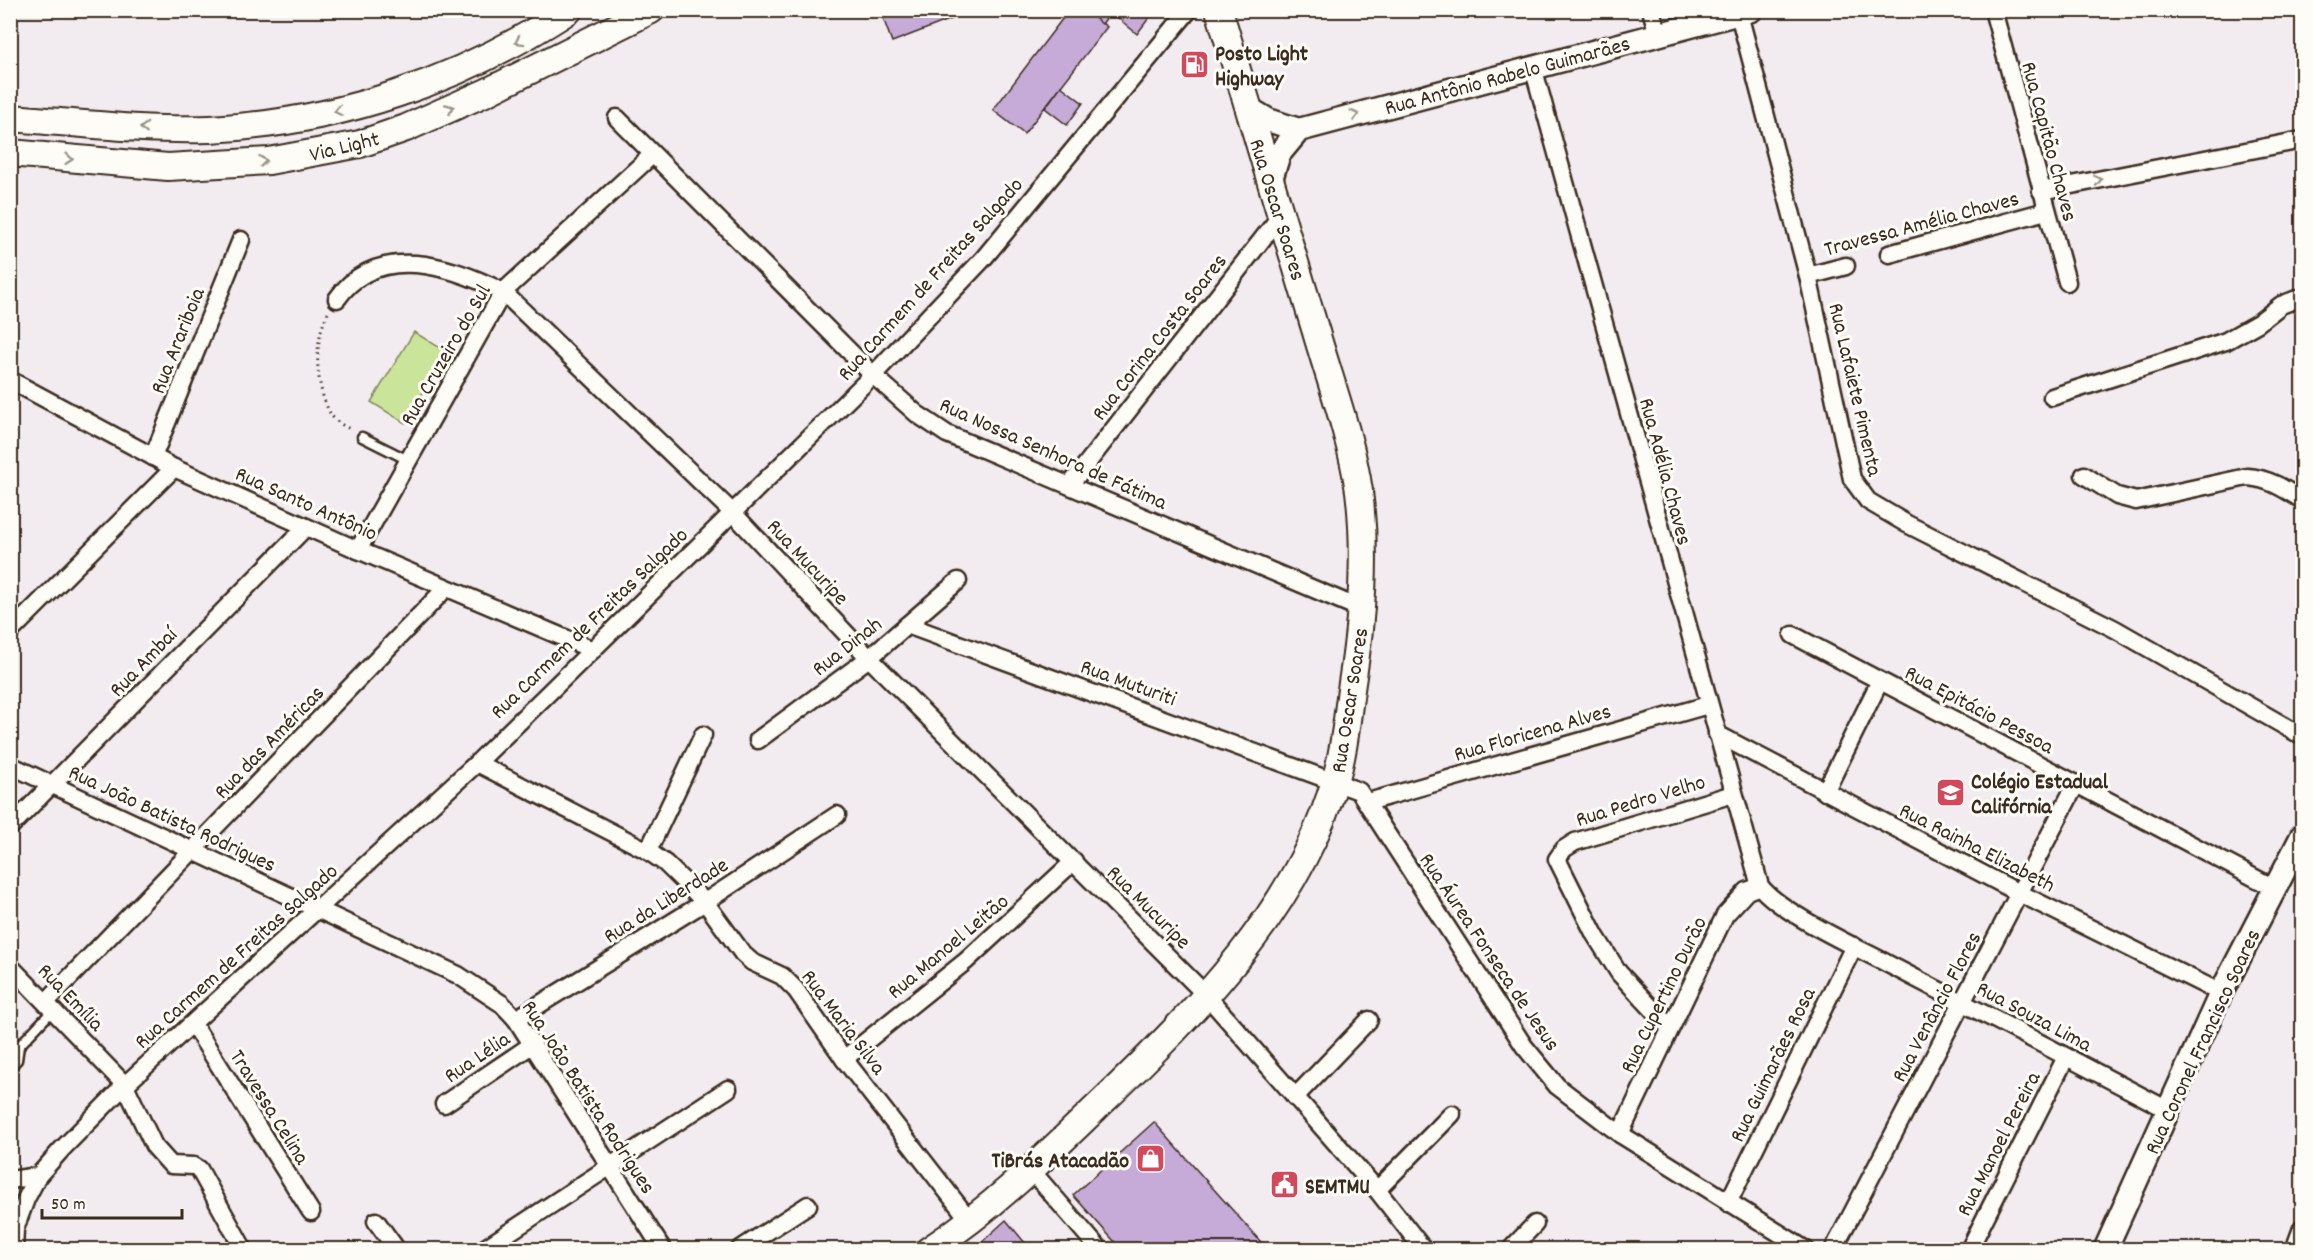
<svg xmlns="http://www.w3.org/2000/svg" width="2313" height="1260" font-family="Dekko,sans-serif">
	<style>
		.green { fill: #cae49a; stroke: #82875c; stroke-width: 1.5 }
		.building { fill: #c6aad7; stroke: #3b2a1e; stroke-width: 1.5 }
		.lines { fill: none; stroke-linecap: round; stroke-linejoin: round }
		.lane-casing { stroke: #3b2a1e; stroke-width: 13 }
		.street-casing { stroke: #3b2a1e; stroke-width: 21 }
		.secondary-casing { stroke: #3b2a1e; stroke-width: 27 }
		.primary-casing { stroke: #3b2a1e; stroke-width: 30 }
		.path { stroke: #3b2a1e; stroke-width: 3; stroke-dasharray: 1.5 4.5; stroke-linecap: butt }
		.lane { stroke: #fdfcf7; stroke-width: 8 }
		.street { stroke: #fdfcf7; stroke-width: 16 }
		.secondary { stroke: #fdfcf7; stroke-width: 22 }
		.primary { stroke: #fdfcf7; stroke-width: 26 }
		.oneway { stroke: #9c938a }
		.labels { text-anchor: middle; stroke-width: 6; stroke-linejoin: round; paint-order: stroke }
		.poi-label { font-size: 22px; font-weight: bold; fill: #3b2a1e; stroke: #fdfcf7; text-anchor: start }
		.street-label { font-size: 22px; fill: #3b2a1e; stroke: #fdfcf7 }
	</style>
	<rect width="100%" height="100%" fill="#f2ecf1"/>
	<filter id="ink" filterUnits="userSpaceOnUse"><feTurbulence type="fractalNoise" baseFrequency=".0167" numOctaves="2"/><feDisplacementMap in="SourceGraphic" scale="12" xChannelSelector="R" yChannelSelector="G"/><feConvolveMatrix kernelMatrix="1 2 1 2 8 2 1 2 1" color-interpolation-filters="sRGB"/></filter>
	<g filter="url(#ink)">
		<path class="green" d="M414 332 447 352 405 423 371 402Z"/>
		<g class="building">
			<path d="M880 10H975L892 42Z"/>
			<path d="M1069 10H1085L1107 27 1024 134 993 110Z"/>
			<path d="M1100 10H1155L1137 34 1111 12 1102 24 1095 18Z"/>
			<path d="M1061 86 1083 103 1067 125 1045 108Z"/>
			<path d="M1154 1122 1268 1250H1122L1073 1195Z"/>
			<path d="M1006 1220 1031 1250H973Z"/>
		</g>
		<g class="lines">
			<defs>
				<g id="lane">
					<path d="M362 437 408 460"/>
					<path d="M10 1067 17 1060 19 1046 54 1009"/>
				</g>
				<g id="street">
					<path d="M1651 10 1658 34"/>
					<path d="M1993 10 2067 282"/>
					<path d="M1739 14 1808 276 1852 479 1868 501 1907 524 2115 629 2302 736"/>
					<path d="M1533 67 1760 886C1779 912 1856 947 1888 964 1981 1012 2075 1061 2168 1110"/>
					<path d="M617 118 873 375 917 414 947 434 1361 609"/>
					<path d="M2041 191 2302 140"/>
					<path d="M1889 254 2046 211"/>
					<path d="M1808 276 1846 266"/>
					<path d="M337 299C377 241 452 266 503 292L733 513 869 658 1207 996 1377 1190 1424 1250"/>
					<path d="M10 380 174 468 358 550 593 650"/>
					<path d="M2052 397 2226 341 2258 323 2281 305 2302 297"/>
					<path d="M153 457 241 240"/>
					<path d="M2084 475 2117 496 2136 501 2247 477C2268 478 2285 489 2302 500"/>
					<path d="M1070 485 1282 214"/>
					<path d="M358 550 503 292 652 155"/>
					<path d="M907 625 1359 791 1524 1046 1557 1086 1620 1134 1806 1250"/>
					<path d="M10 632 174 468"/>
					<path d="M1793 635 2274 888"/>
					<path d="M1717 734 2019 893 2221 993"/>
					<path d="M758 740 869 658 958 581"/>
					<path d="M477 763 648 851 665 863 705 902 743 954 752 962 782 976 796 990 844 1059 971 1222"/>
					<path d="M10 765 458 975 502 1004 516 1019 663 1250"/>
					<path d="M1825 792 1880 681"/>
					<path d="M1368 802 1708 705"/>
					<path d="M10 827 306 527"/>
					<path d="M648 851 703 735"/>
					<path d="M10 966 125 1085 154 1146 171 1165 194 1166 199 1169 244 1250"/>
					<path d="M47 1001 446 588"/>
					<path d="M516 1019 705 902 837 815"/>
					<path d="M193 1024 311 1212"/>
					<path d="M1670 1028 1619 973 1595 935 1557 859 1564 849 1575 842 1733 794"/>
					<path d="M844 1059 966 961 1074 861"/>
					<path d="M1295 1097 1369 1020"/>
					<path d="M444 1104 533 1044"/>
					<path d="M1620 1134 1725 915 1747 891 1760 886"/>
					<path d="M1031 1170 1100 1250"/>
					<path d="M10 1180 38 1176"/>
					<path d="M1377 1190 1452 1114"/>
					<path d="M1728 1203 1854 946"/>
					<path d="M376 1221 397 1250"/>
					<path d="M14 1250 15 1229 26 1199 38 1176 62 1149 125 1085 477 763 873 375 983 259 1189 10"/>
					<path d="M482 1250 728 1089"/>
					<path d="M739 1250 808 1205"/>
					<path d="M1510 1250 1535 1224"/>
					<path d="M1833 1250 2076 784"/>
					<path d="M1969 1250 2066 1057"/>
					<path d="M2294 1250 2302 1228"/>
				</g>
				<g id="secondary">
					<path d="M1248 108 1268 120 1299 130"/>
					<path d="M1271 179 1279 154 1299 130 1751 10"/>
					<path d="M2105 1250 2221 993 2302 836"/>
				</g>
				<g id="primary">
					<path d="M10 118C77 123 144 131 210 129 338 123 462 80 569 10"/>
					<path d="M10 153 168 167 269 161 360 144 406 128 487 92 651 10"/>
					<path d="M929 1250C993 1208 1047 1155 1102 1102 1195 1013 1298 908 1335 781 1345 750 1347 715 1352 683 1362 619 1367 556 1359 491 1351 437 1331 384 1316 332 1284 225 1251 118 1219 10"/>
				</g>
			</defs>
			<use href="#lane" class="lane-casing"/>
			<use href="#street" class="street-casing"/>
			<use href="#secondary" class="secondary-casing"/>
			<use href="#primary" class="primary-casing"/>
			<path class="path" d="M328 313C313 341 315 385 330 413 334 421 344 426 352 430"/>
			<use href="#lane" class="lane"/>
			<use href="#street" class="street"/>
			<use href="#secondary" class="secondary"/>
			<use href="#primary" class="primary"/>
		</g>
		<defs><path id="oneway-chevron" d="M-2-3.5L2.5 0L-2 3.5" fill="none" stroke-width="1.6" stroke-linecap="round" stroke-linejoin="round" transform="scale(1.5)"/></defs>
		<g class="oneway">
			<use href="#oneway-chevron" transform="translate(519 41) rotate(151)"/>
			<use href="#oneway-chevron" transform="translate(450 108) rotate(-24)"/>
			<use href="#oneway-chevron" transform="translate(338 111) rotate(168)"/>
			<use href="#oneway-chevron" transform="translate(1355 115) rotate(-15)"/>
			<use href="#oneway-chevron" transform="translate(144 128) rotate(-178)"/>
			<use href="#oneway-chevron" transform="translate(69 159) rotate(5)"/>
			<use href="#oneway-chevron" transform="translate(263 161) rotate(-6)"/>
			<use href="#oneway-chevron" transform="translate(2098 180) rotate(-11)"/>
		</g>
	</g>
	<defs>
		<symbol id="fuel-square" viewBox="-11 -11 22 22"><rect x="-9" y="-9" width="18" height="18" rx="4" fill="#d1495b" stroke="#fdfcf7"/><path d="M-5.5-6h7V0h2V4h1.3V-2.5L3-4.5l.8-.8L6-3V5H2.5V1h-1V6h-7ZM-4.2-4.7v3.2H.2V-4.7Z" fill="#fff"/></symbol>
		<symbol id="school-square" viewBox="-11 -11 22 22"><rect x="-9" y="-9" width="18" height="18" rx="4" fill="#d1495b" stroke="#fdfcf7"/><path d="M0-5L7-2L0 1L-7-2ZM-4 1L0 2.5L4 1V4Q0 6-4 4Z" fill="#fff"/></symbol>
		<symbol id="shop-square" viewBox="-11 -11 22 22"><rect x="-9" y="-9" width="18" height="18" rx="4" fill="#d1495b" stroke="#fdfcf7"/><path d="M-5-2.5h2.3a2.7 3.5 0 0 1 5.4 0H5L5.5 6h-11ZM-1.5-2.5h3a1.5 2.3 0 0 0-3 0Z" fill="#fff"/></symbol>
		<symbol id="civic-square" viewBox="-11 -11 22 22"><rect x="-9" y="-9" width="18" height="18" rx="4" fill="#d1495b" stroke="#fdfcf7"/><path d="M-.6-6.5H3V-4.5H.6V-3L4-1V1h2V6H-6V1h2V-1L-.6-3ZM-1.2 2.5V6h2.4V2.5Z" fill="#fff"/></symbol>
	</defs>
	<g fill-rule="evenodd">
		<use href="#fuel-square" x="1178" y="48" width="33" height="33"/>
		<use href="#school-square" x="1934" y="776" width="33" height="33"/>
		<use href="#shop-square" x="1134" y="1142" width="33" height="33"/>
		<use href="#civic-square" x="1268" y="1168" width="33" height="33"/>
	</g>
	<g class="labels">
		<g class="poi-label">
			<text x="1215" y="60">Posto Light<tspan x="1215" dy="25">Highway</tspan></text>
			<text x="1971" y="788">Colégio Estadual<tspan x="1971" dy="25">Califórnia</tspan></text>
			<text x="1129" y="1167" text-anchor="end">TiBrás Atacadão</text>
			<text x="1305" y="1193">SEMTMU</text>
		</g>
		<g class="street-label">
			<text transform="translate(1507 74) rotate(-15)" y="8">Rua Antônio Rabelo Guimarães</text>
			<text transform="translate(2051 141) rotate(75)" y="8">Rua Capitão Chaves</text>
			<text transform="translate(344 145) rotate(-14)" y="8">Via Light</text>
			<text transform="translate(1279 209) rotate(73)" y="8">Rua Oscar Soares</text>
			<text transform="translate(1921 222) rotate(-15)" y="8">Travessa Amélia Chaves</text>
			<text transform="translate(929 278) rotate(-48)" y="8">Rua Carmem de Freitas Salgado</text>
			<text transform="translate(1158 336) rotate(-52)" y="8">Rua Corina Costa Soares</text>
			<text transform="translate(176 340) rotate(-68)" y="8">Rua Arariboia</text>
			<text transform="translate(444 354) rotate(-60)" y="8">Rua Cruzeiro do Sul</text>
			<text transform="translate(1857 389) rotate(77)" y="8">Rua Lafaiete Pimenta</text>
			<text transform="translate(1054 452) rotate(24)" y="8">Rua Nossa Senhora de Fátima</text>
			<text transform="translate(1667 471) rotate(75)" y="8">Rua Adélia Chaves</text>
			<text transform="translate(307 502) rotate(24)" y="8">Rua Santo Antônio</text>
			<text transform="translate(809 561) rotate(47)" y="8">Rua Mucuripe</text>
			<text transform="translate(588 622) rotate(-44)" y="8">Rua Carmem de Freitas Salgado</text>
			<text transform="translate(846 645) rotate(-38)" y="8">Rua Dinah</text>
			<text transform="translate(142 661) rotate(-46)" y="8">Rua Ambaí</text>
			<text transform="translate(1129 681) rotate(20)" y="8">Rua Muturiti</text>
			<text transform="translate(1348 700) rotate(-81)" y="8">Rua Oscar Soares</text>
			<text transform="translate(1980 708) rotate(28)" y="8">Rua Epitácio Pessoa</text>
			<text transform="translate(1532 731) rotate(-16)" y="8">Rua Floricena Alves</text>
			<text transform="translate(268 741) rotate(-46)" y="8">Rua das Américas</text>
			<text transform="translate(1640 799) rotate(-17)" y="8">Rua Pedro Velho</text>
			<text transform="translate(173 817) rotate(25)" y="8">Rua João Batista Rodrigues</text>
			<text transform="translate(1978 846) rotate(27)" y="8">Rua Rainha Elizabeth</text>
			<text transform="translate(665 899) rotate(-32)" y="8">Rua da Liberdade</text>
			<text transform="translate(1150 906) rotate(45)" y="8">Rua Mucuripe</text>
			<text transform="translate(947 945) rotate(-40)" y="8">Rua Manoel Leitão</text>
			<text transform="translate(1491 951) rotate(56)" y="8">Rua Áurea Fonseca de Jesus</text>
			<text transform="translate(235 955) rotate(-42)" y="8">Rua Carmem de Freitas Salgado</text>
			<text transform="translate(1662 994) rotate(-64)" y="8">Rua Cupertino Durão</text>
			<text transform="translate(72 996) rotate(46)" y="8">Rua Emília</text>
			<text transform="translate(1935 1006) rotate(-62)" y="8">Rua Venâncio Flores</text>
			<text transform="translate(2035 1015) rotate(28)" y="8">Rua Souza Lima</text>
			<text transform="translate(845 1021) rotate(53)" y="8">Rua Maria Silva</text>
			<text transform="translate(2201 1041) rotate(-65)" y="8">Rua Coronel Francisco Soares</text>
			<text transform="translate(476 1056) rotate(-34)" y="8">Rua Lélia</text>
			<text transform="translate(1771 1064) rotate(-64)" y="8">Rua Guimarães Rosa</text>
			<text transform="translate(590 1096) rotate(57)" y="8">Rua João Batista Rodrigues</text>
			<text transform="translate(271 1106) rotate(58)" y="8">Travessa Celina</text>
			<text transform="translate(1997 1143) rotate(-63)" y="8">Rua Manoel Pereira</text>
		</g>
	</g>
	<rect width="2313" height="1260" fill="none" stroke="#fdfcf7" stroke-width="36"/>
	<rect x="18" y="18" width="2277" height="1224" fill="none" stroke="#3b2a1e" stroke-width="2" filter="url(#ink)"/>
	<path d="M42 1209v9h140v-9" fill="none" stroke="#3b2a1e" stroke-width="3"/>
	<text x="51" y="1209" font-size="18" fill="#3b2a1e" stroke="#fdfcf7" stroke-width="4.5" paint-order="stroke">50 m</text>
</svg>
